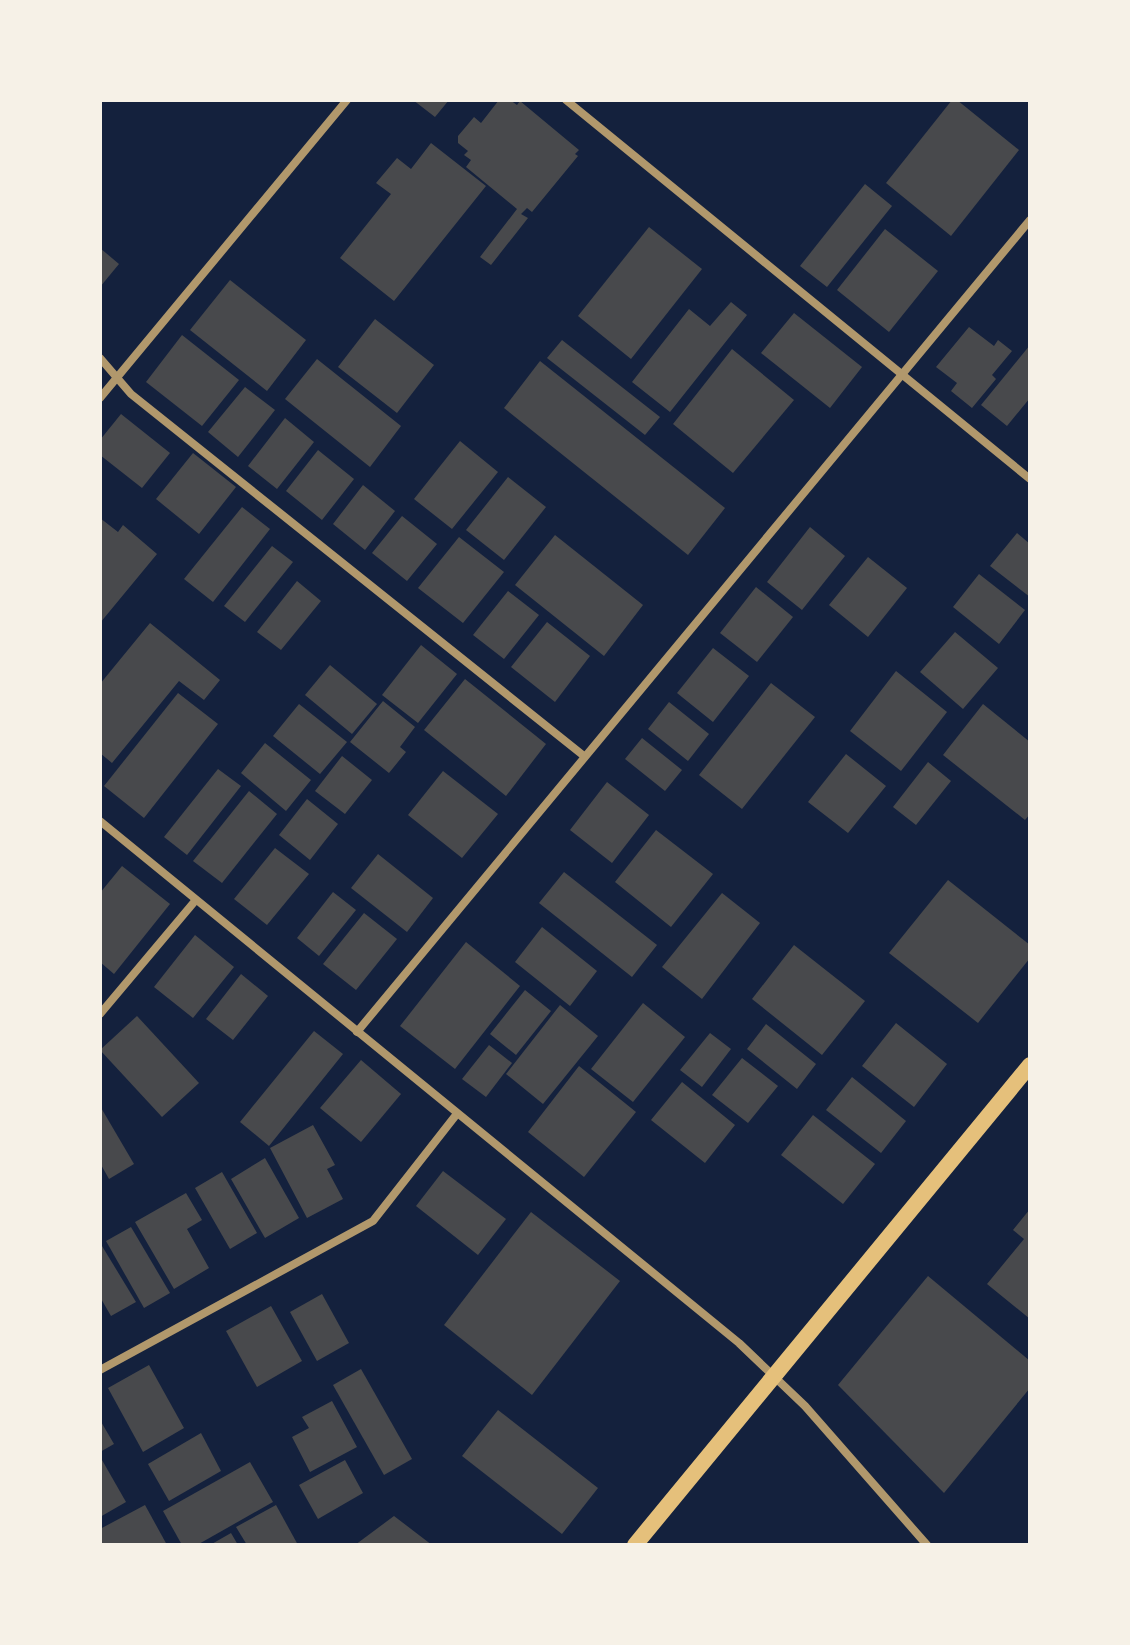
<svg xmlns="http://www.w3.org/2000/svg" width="1130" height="1645" font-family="Arial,sans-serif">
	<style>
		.building { fill: #48494c }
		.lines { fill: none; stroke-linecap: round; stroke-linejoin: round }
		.minor { stroke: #b1986c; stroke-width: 8 }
		.secondary { stroke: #e5c07b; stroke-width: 16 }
	</style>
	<rect width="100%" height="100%" fill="#14213d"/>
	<g class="building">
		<path d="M413 100H449L435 117Z"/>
		<path d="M499 100H510L517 105 520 101 579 150 575 154 578 156 532 212 527 208 521 214 528 218 491 265 480 257 517 209 466 167 471 160 464 155 468 151 458 143V136L474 117 481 123Z"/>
		<path d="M952 100H957L1019 150 951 236 886 183Z"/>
		<path d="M431 143 486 186 394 301 340 258 391 194 376 183 397 158 411 169Z"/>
		<path d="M865 184 892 206 827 287 800 266Z"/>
		<path d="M649 227 702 269 631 359 578 316Z"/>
		<path d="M885 229 938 271 889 332 837 290Z"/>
		<path d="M100 248 119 264 100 287Z"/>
		<path d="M230 280 306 340 267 391 190 330Z"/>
		<path d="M731 302 747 315 670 412 632 382 689 309 710 326Z"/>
		<path d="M794 313 862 367 830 408 761 353Z"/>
		<path d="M375 319 434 365 397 413 338 367Z"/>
		<path d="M969 327 994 346 998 340 1012 351 992 375 996 379 972 408 951 391 957 383 936 367Z"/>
		<path d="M182 335 239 380 202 426 146 382Z"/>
		<path d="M562 340 660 417 645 435 547 358Z"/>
		<path d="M1030 345V398L1007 426 981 405Z"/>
		<path d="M732 349 794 400 733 473 673 424Z"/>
		<path d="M317 359 401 426 370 467 285 399Z"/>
		<path d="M540 361 725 508 688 555 504 408Z"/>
		<path d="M245 387 275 410 238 457 208 432Z"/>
		<path d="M121 414 170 453 142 488 100 455V440Z"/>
		<path d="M285 418 314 442 277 489 248 466Z"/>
		<path d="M460 441 498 472 452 529 414 499Z"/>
		<path d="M318 450 354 479 322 520 286 491Z"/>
		<path d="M193 453 236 487 199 534 156 499Z"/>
		<path d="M508 477 546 507 504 560 466 530Z"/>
		<path d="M363 485 395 511 365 550 333 524Z"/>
		<path d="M242 507 270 529 213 602 184 579Z"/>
		<path d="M402 516 437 544 407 581 372 553Z"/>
		<path d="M100 518 118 532 123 525 157 554 100 623Z"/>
		<path d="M810 527 845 556 802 610 767 582Z"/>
		<path d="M1017 533 1030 544V597L990 566Z"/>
		<path d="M555 535 643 605 604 656 515 585Z"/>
		<path d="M459 537 504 572 463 623 418 588Z"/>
		<path d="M272 546 293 562 245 622 224 606Z"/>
		<path d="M868 557 907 588 868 637 829 605Z"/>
		<path d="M979 574 1025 610 999 644 953 607Z"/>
		<path d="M297 581 321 601 281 650 257 632Z"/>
		<path d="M756 587 793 617 757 662 720 633Z"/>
		<path d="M508 591 539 615 504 659 473 635Z"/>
		<path d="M547 622 590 656 555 702 511 667Z"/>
		<path d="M150 623 220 680 204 700 179 681 112 763 100 753V684Z"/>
		<path d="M955 632 998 668 963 709 920 672Z"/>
		<path d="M421 645 457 674 418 723 382 695Z"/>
		<path d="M713 648 749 676 713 722 677 693Z"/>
		<path d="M330 665 377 704 352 734 305 695Z"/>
		<path d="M896 671 947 712 901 771 850 731Z"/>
		<path d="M465 679 546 744 506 796 424 730Z"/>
		<path d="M771 683 815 717 742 809 699 775Z"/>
		<path d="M178 693 218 724 144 818 104 786Z"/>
		<path d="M383 701 415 727 400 747 406 752 389 773 350 742Z"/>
		<path d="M669 702 709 734 688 761 648 729Z"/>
		<path d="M299 704 347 742 320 774 273 736Z"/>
		<path d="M983 704 1030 742V814L1025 820 943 755Z"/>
		<path d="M642 738 682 770 665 791 625 759Z"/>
		<path d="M265 743 311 780 286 811 241 773Z"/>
		<path d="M846 754 886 786 848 833 808 802Z"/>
		<path d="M342 756 372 780 345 814 315 791Z"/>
		<path d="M928 762 951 781 916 825 893 807Z"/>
		<path d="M218 769 241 786 187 855 164 837Z"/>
		<path d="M443 771 498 814 462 858 408 815Z"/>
		<path d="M607 782 649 815 612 863 570 830Z"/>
		<path d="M249 791 277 814 222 883 193 861Z"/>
		<path d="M307 799 338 824 310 860 279 835Z"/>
		<path d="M656 830 713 874 671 927 615 882Z"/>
		<path d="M275 848 309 874 267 925 234 899Z"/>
		<path d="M378 854 433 898 407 932 351 888Z"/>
		<path d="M122 866 170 904 114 974 100 962V893Z"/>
		<path d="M564 872 657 945 632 977 539 903Z"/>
		<path d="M948 880 1030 945V958L978 1023 889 953Z"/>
		<path d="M333 892 356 910 319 956 297 938Z"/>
		<path d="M722 893 760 923 702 999 662 967Z"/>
		<path d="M364 913 397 939 356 990 323 964Z"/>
		<path d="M542 927 597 971 570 1006 515 962Z"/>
		<path d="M195 935 234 967 193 1018 154 987Z"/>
		<path d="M466 942 520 986 455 1069 400 1026Z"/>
		<path d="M794 945 865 1001 822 1055 752 999Z"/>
		<path d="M241 974 268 996 233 1040 206 1019Z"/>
		<path d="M525 990 551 1011 516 1055 490 1034Z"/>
		<path d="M643 1003 685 1037 633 1102 591 1069Z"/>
		<path d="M560 1005 598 1036 543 1104 506 1074Z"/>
		<path d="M137 1016 199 1083 162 1117 100 1050Z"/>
		<path d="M896 1023 947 1064 914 1107 862 1066Z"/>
		<path d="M766 1024 816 1064 797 1089 747 1049Z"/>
		<path d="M314 1031 343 1054 269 1146 240 1122Z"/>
		<path d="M710 1033 731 1049 702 1087 680 1070Z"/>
		<path d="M489 1045 512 1063 486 1097 462 1079Z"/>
		<path d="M742 1058 778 1086 748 1123 712 1095Z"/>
		<path d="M361 1060 401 1094 361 1142 320 1108Z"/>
		<path d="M579 1066 636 1112 584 1177 528 1132Z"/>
		<path d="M852 1077 906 1121 881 1153 826 1110Z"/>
		<path d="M682 1082 735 1125 705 1163 651 1120Z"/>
		<path d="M100 1106 134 1164 109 1179 100 1163Z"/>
		<path d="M813 1115 875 1164 843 1204 781 1155Z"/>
		<path d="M313 1125 335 1165 327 1169 343 1199 307 1218 270 1148Z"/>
		<path d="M265 1158 299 1218 265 1238 231 1179Z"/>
		<path d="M443 1171 506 1219 478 1255 416 1206Z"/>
		<path d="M222 1172 257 1233 230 1249 195 1188Z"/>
		<path d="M186 1193 202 1220 187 1229 209 1268 174 1289 135 1222Z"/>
		<path d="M1030 1209V1319L987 1284 1024 1239 1013 1230Z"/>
		<path d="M531 1212 620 1281 532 1395 444 1325Z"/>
		<path d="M131 1227 170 1293 144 1308 106 1241Z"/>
		<path d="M102 1246 136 1302 111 1316 100 1297Z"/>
		<path d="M928 1276 1030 1361V1388L944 1493 838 1385Z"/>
		<path d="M322 1294 349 1343 317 1361 290 1312Z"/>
		<path d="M271 1306 302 1361 257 1387 226 1331Z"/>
		<path d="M149 1365 184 1428 143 1452 108 1388Z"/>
		<path d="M361 1369 412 1459 384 1475 333 1385Z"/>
		<path d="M332 1401 357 1447 310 1472 292 1437 309 1428 302 1417Z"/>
		<path d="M498 1410 598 1488 562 1534 462 1456Z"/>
		<path d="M100 1420 114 1444 100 1452Z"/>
		<path d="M201 1433 221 1471 169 1501 148 1464Z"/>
		<path d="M102 1460 126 1502 100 1517V1462Z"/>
		<path d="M345 1460 363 1493 318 1519 299 1485Z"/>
		<path d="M250 1462 273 1502 197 1545H182L163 1511Z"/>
		<path d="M145 1505 167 1545H100V1529Z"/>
		<path d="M276 1505 298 1545H247L236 1527Z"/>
		<path d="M394 1516 432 1545H355Z"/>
		<path d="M231 1533 238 1545H210Z"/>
	</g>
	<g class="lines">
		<g class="minor">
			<path d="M566 100 1030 479"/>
			<path d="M100 358 131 394 584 756"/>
			<path d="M100 398 347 100"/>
			<path d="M100 821 739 1343 805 1406 927 1545"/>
			<path d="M100 1014 195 901"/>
			<path d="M357 1032 1030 220"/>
			<path d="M100 1370 373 1221 456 1115"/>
		</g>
		<path class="secondary" d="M635 1545 1030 1065"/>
	</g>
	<rect width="1130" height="1645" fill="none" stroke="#f6f1e7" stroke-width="204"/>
</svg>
